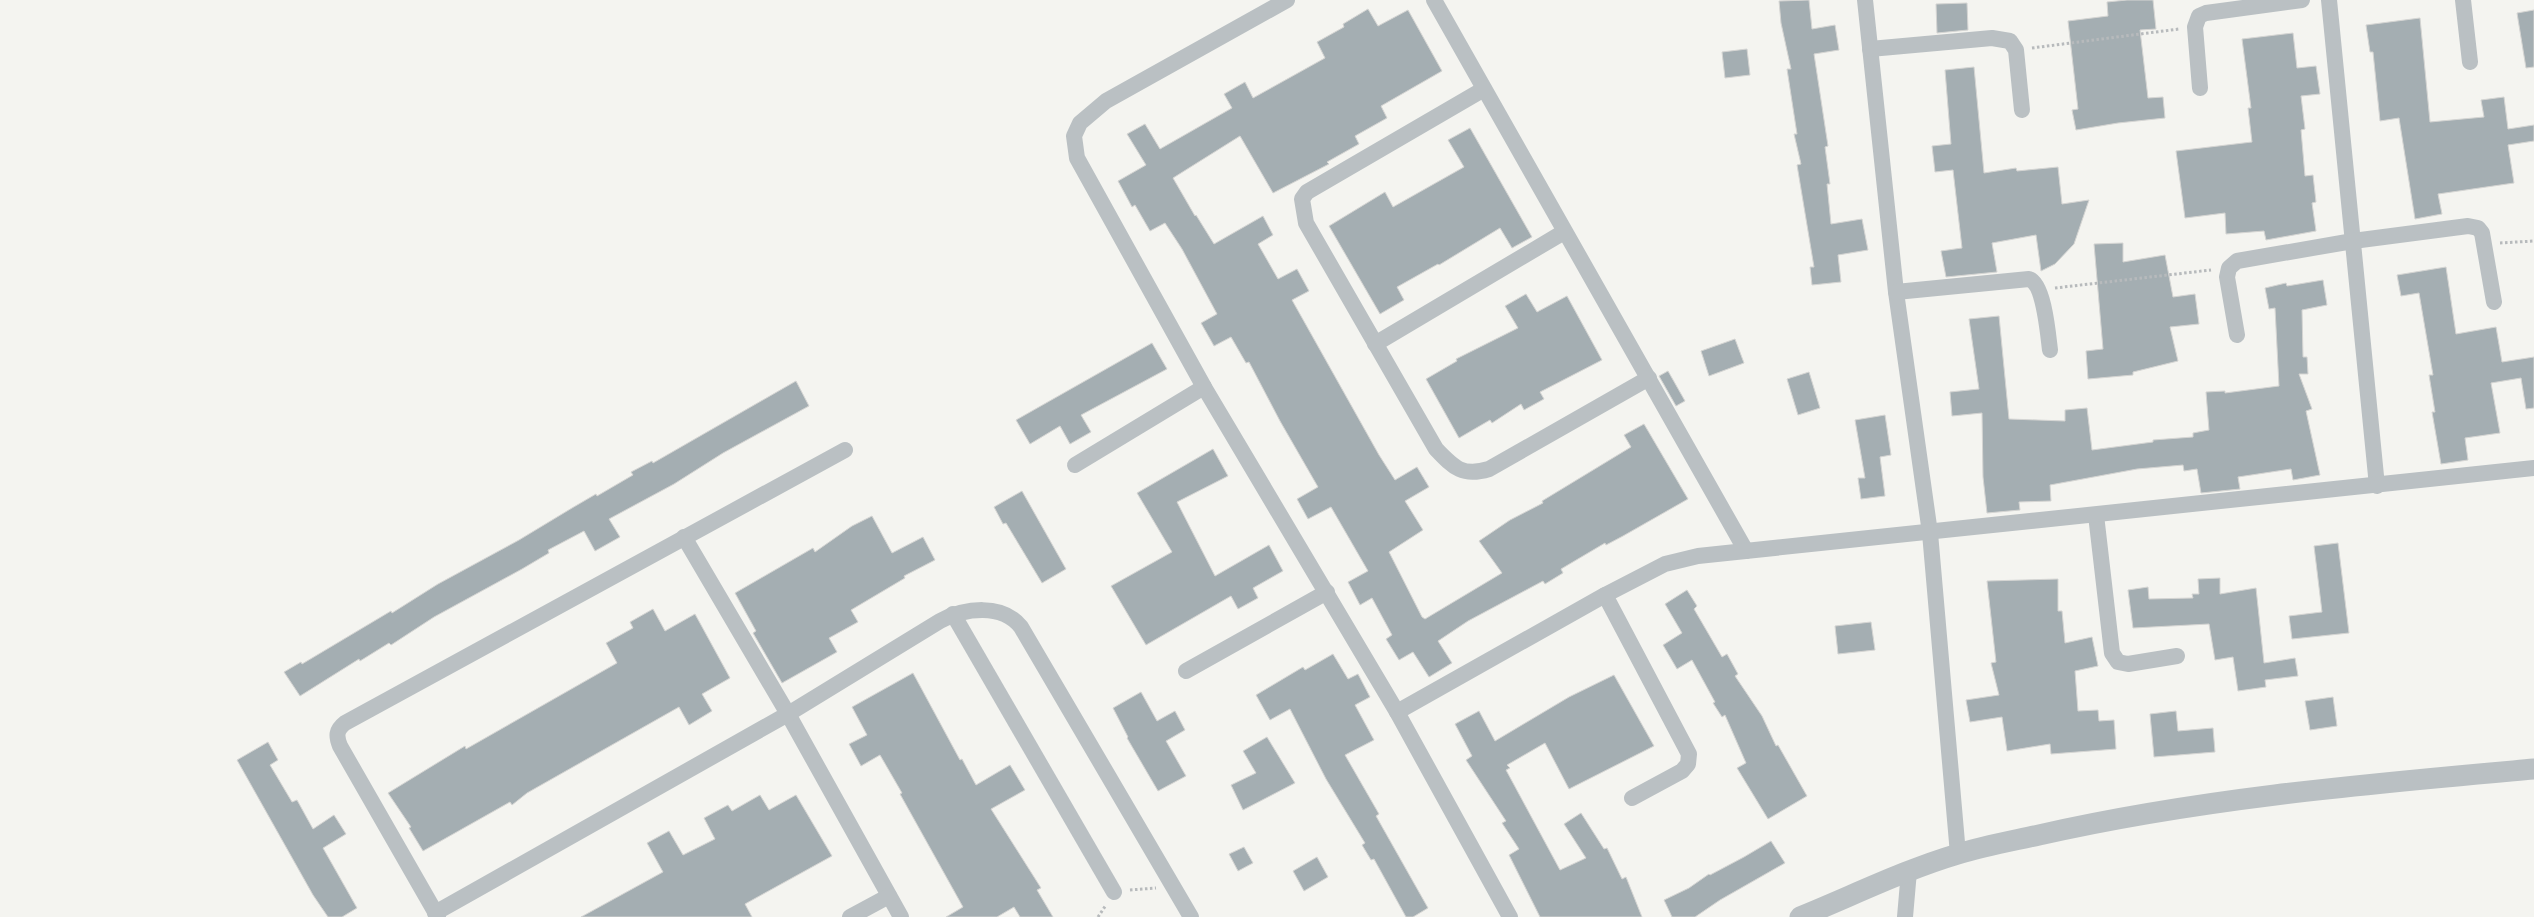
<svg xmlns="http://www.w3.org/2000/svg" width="2534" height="917" font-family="Rubik,sans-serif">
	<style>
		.building { fill: #a4aeb2; stroke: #d5d5d3 }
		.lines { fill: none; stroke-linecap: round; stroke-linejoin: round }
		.path { stroke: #b7babc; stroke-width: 3; stroke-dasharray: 2.5 2.5; stroke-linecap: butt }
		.minor { stroke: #bac0c3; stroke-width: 16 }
		.tertiary { stroke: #bac0c3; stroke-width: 21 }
	</style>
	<rect width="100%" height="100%" fill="#f4f4f0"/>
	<g class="building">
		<path d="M1809 0 1812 29 1835 25 1839 50 1814 54 1828 146 1825 147 1830 184H1827L1831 224 1862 219 1868 250 1838 255 1841 282 1812 285 1810 267H1814L1797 165 1801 164 1794 134H1797L1787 69H1791L1781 23 1779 1Z"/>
		<path d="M2127 0H2153L2156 29 2140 30 2148 98 2163 97 2165 118 2118 123 2076 130 2072 110 2078 109 2068 21 2108 16 2107 2Z"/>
		<path d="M1967 3 1968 30 1937 33 1936 4Z"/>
		<path d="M1368 9 1378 26 1408 10 1442 71 1381 106 1387 118 1355 136 1359 144 1327 162 1329 164 1273 193 1240 136 1173 178 1195 216 1196 215 1214 244 1263 216 1273 235 1258 244 1278 279 1297 269 1309 291 1292 300 1379 455 1395 480 1417 467 1429 487 1405 501 1423 530 1389 552 1422 617 1425 619 1502 573 1479 541 1510 520 1543 503 1542 501 1631 447 1624 435 1644 424 1688 499 1623 536 1606 545 1605 543 1561 569 1563 573 1545 584 1543 581 1468 621 1438 641 1452 663 1429 677 1413 652 1399 660 1386 639 1392 635 1372 598 1360 605 1348 582 1368 571 1331 507 1308 519 1297 499 1318 487 1280 421 1249 362 1246 363 1231 337 1214 346 1201 323 1217 314 1182 249 1165 223 1150 231 1135 205 1132 207 1118 181 1146 165 1127 134 1145 124 1160 149 1232 108 1224 94 1245 82 1253 98 1325 58 1317 42 1344 27 1343 24Z"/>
		<path d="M2534 10V67L2526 68 2517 13Z"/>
		<path d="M2420 18 2430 122 2484 117 2481 100 2504 97 2508 129 2534 125V141L2508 145 2514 183 2438 194 2442 214 2415 219 2399 118 2380 121 2373 52H2370L2366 25Z"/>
		<path d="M2293 33 2297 68 2316 66 2320 94 2301 96 2305 129 2301 130 2305 176 2313 175 2316 202 2312 203 2316 231 2266 240 2264 231 2226 234 2225 213 2185 218 2176 151 2252 142 2248 108H2251L2242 39Z"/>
		<path d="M1747 49 1750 75 1725 78 1722 52Z"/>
		<path d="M1974 67 1984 173 2016 168 2017 171 2058 167 2062 204 2089 200 2074 244 2055 264 2041 271 2036 235 1992 243 1997 272 1946 277 1941 251 1962 248 1953 170 1935 172 1932 146 1951 144 1945 70Z"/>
		<path d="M1470 128 1532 237 1512 248 1500 228 1439 265 1438 264 1397 287 1404 300 1380 314 1329 226 1385 192 1393 207 1464 167 1448 140Z"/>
		<path d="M2123 243V262L2165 255 2173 297 2195 294 2199 324 2170 327 2178 361 2133 372V375L2088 379 2086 351 2103 349 2094 244Z"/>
		<path d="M2446 267 2456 334 2496 327 2502 362 2534 357V408L2526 409 2521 378 2491 383 2500 433 2465 438 2468 460 2441 464 2432 412H2435L2429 375H2433L2419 293 2401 296 2397 275Z"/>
		<path d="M2323 280 2327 305 2302 310 2303 357H2307L2308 374H2299L2312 409 2306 411 2320 475 2293 480 2291 469 2238 477 2240 489 2201 493 2197 469 2184 471 2183 465 2137 469 2050 485 2051 501 2019 502 2020 510 1987 513 1983 477 1982 413 1952 416 1950 392 1979 389 1969 319 1999 316 2009 419 2065 421V410L2087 408 2092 450 2153 442V440L2193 437V433L2209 430 2206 392 2225 391V393L2279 386 2275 308 2269 309 2265 288 2286 283 2287 286Z"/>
		<path d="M1526 294 1537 312 1567 296 1602 360 1540 392 1544 399 1524 410 1521 404 1492 423 1490 420 1459 438 1426 379 1457 361 1456 359 1518 328 1505 306Z"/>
		<path d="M1735 339 1744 363 1709 376 1701 351Z"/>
		<path d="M1152 343 1167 369 1081 415 1091 432 1070 444 1060 426 1030 444 1016 420Z"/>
		<path d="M1668 371 1685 401 1676 406 1659 376Z"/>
		<path d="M1809 372 1820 408 1798 415 1787 379Z"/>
		<path d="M796 381 809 406 723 453 674 484 609 519 620 537 595 551 584 531 548 550 549 553 522 569 434 617 391 645 389 643 360 661 359 659 300 696 284 672 301 662 302 664 391 611 392 613 438 584 519 540 572 508 596 494 597 496 633 475 631 472 652 461 653 463Z"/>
		<path d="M1885 415 1891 455 1880 457 1885 496 1861 499 1858 478H1865L1855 420Z"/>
		<path d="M1213 449 1228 476 1177 502 1215 576 1269 545 1283 571 1253 588 1258 598 1238 609 1231 596 1146 645 1111 586 1172 552 1137 493Z"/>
		<path d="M1022 491 1066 569 1042 583 1006 523 1003 524 994 507Z"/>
		<path d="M872 516 892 553 923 537 935 560 904 576 905 578 851 610 858 622 829 638 837 652 782 683 753 633 756 631 735 593 813 548 815 552 852 526Z"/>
		<path d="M2338 543 2349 633 2292 639 2289 616 2322 612 2314 546Z"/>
		<path d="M2220 578V594L2256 588 2264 663 2295 658 2298 676 2265 680 2266 687 2238 691 2233 657 2215 660 2209 624 2133 628 2128 590 2148 587 2149 599 2193 598 2192 594H2199L2198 579Z"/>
		<path d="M2058 579V611H2062L2065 643 2092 637 2098 666 2075 671 2078 711 2098 710 2099 721 2114 720 2116 749 2051 754 2050 744 2007 751 2002 717 1970 722 1966 700 1999 695 1991 663 1996 662 1987 581Z"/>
		<path d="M1687 590 1697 606 1694 609 1722 657 1727 654 1738 674 1735 676 1762 716 1776 746 1778 745 1807 796 1768 819 1737 768 1746 763 1725 715 1722 717 1713 703 1715 702 1692 660 1677 669 1663 645 1682 633 1665 604Z"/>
		<path d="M653 609 665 631 695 614 730 678 702 694 712 711 689 725 679 707 527 793 512 805 510 802 423 851 409 828 411 827 388 793 465 746 466 749 617 663 606 643 633 628 630 622Z"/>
		<path d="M1871 622 1875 650 1838 654 1835 626Z"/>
		<path d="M1333 654 1348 679 1358 674 1370 697 1355 705 1374 740 1345 755 1379 814 1376 816 1428 908 1413 917H1406L1374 859 1371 860 1362 845 1365 843 1326 779 1290 709 1270 720 1256 695 1303 667 1305 670Z"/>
		<path d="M913 673 960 760 962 759 976 785 1010 765 1025 790 991 809 1041 888 1037 890 1053 917H1020L1014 907 997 917H946L963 907 900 794 902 793 880 755 861 766 849 744 867 735 852 707Z"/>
		<path d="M1614 675 1654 746 1569 789 1545 743 1507 765 1510 768 1506 770 1560 870 1586 858 1564 824 1581 813 1604 849 1607 848 1622 879 1626 877 1642 917H1540L1509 855 1519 849 1502 823 1506 821 1466 760 1472 756 1455 724 1479 711 1495 741 1569 697Z"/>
		<path d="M1141 692 1157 721 1175 711 1185 730 1166 741 1186 776 1158 791 1127 738 1128 737 1113 708Z"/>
		<path d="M2333 697 2337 726 2310 730 2305 701Z"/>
		<path d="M2176 711 2178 731 2213 728 2215 752 2154 757 2150 714Z"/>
		<path d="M1267 737 1295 783 1243 810 1231 785 1256 773 1243 751Z"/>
		<path d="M268 742 278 760 270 765 292 802 297 800 313 829 334 815 346 834 323 848 357 908 342 917H328L313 895 237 760Z"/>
		<path d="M760 795 769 810 796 795 832 856 745 904 752 917H581L663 872 647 843 669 831 683 855 715 839 704 818 728 805 732 811Z"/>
		<path d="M1771 841 1785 863 1720 900 1695 917H1672L1664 900 1689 888 1709 874 1710 875 1744 857Z"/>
		<path d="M1244 847 1253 863 1238 871 1229 854Z"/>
		<path d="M1317 857 1328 877 1304 891 1293 871Z"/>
	</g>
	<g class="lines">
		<g class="path">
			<path d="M2032 48 2179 29"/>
			<path d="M2500 243 2534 241"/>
			<path d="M2055 288 2211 270"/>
			<path d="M1130 890 1156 888"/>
			<path d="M1098 917 1106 905"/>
		</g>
		<g class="minor">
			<path d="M1287 0 1106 101 1080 123 1074 136 1077 158 1204 387 1397 712 1510 917"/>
			<path d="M1434 0 1746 551"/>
			<path d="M1865 0 1896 292 1930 533 1958 854"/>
			<path d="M2329 0 2377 486"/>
			<path d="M2463 0 2470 62"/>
			<path d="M1870 49 1992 38 2010 41 2016 50 2022 110"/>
			<path d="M2200 88 2195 27 2199 16 2206 13 2302 0"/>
			<path d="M1484 89 1307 192 1302 199 1306 223 1436 449C1454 468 1463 477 1489 469L1649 378"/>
			<path d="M1896 292 2029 279C2044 284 2048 334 2050 350"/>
			<path d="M2237 335 2227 277 2229 268 2237 261 2353 241 2468 226 2478 228 2482 233 2494 302"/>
			<path d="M1375 344 1564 232"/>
			<path d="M1075 465 1204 387"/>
			<path d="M2096 515 2112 653 2118 662 2128 664 2177 656"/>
			<path d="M684 537 788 714 901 917"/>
			<path d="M1605 595 1689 754 1688 764 1682 771 1632 798"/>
			<path d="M953 614 1114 892"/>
			<path d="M1186 671 1327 592"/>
			<path d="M1397 712 1605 595 1665 564 1698 556 2534 468"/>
			<path d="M435 913 788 714 940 621C965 608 1002 603 1021 627L1191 917"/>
			<path d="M438 917 340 746C336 736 336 730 345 723L845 450"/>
			<path d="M850 917 889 896"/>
			<path d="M1905 917 1909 871"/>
		</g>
		<path class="tertiary" d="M1800 917C1852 896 1904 870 1958 854 1984 846 2012 841 2039 835 2202 798 2368 784 2534 769"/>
	</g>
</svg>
